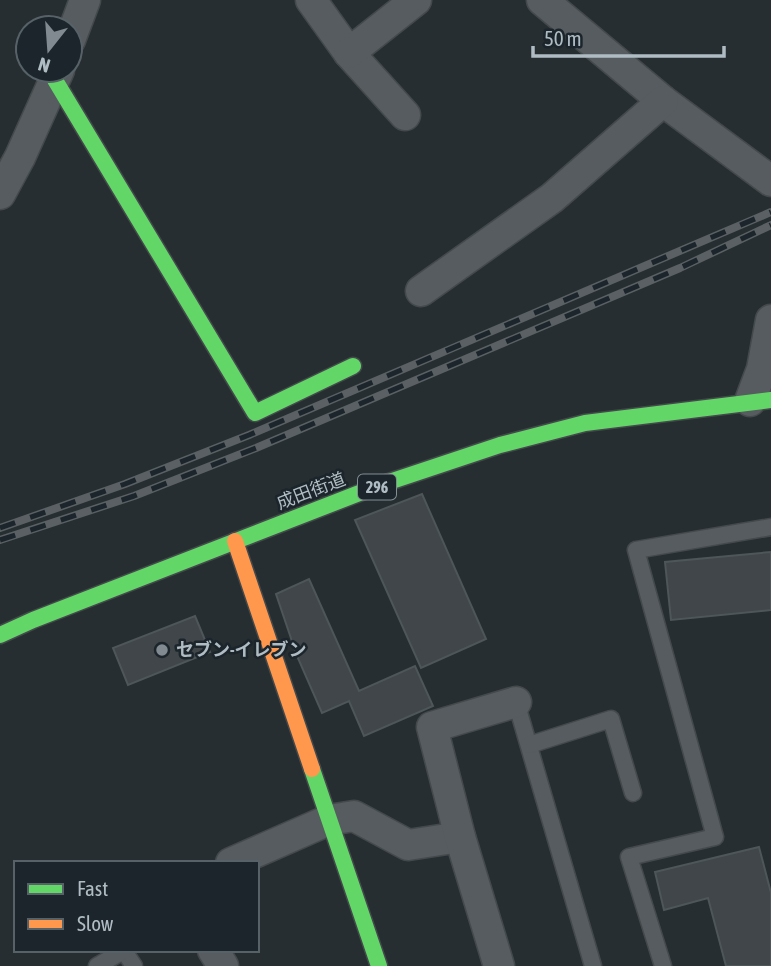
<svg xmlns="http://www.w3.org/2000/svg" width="771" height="966" font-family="'Asap Condensed','Noto Sans JP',sans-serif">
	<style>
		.building { fill: #404649; stroke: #4e5659; stroke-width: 2 }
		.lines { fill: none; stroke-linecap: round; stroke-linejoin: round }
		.lane-casing { stroke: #44494c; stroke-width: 19 }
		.street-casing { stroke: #44494c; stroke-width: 33 }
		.fast-casing { stroke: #44494c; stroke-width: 19 }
		.slow-casing { stroke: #44494c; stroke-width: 19 }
		.lane { stroke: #565c5f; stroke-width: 16 }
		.street { stroke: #565c5f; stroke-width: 30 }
		.fast { stroke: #63d668; stroke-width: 16 }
		.slow { stroke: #ff974d; stroke-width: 16 }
		.rail-casing { stroke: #5a6063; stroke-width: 8 }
		.rail { stroke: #1b252b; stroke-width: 5; stroke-dasharray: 16; stroke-linecap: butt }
		.poi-dot { fill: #808a90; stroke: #1b252b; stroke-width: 2.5 }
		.labels { text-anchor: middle; stroke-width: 5; stroke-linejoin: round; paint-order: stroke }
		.shield { fill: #1b252b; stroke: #838f95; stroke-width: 2 }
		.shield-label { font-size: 16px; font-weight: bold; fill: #b0bcc3 }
		.street-label { font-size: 18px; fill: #b0bcc3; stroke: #1b252b }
		.poi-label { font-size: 18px; font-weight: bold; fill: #b0bcc3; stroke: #1b252b; text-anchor: start }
	</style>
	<rect width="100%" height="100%" fill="#262e31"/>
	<g class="building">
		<path d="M422 494 486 639 421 668 355 520Z"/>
		<path d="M771 552V610L671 620 665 562Z"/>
		<path d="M309 579 359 691 415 666 433 706 364 736 349 701 322 713 297 656 276 594Z"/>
		<path d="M195 616 210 652 128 685 113 648Z"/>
		<path d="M759 847 771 893V966H726L708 898 664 910 655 872Z"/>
	</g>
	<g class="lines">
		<defs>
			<g id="lane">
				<path d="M516 702 593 966"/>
				<path d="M529 745 611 719 633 793"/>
				<path d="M124 951 134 966"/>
				<path d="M97 966 125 950"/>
				<path d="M663 966 629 857 715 837 636 550 771 527"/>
			</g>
			<g id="street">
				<path d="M311 0 349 53 405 115"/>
				<path d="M542 0 663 101 771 181"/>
				<path d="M70 40 85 0"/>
				<path d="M349 53 416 0"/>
				<path d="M0 194 20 157 59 70"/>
				<path d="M421 291 552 198 663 101"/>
				<path d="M750 401 762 369 771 320"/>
				<path d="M231 863 329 820 354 816 408 845 460 837"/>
				<path d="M213 950 223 966"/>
				<path d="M499 966 460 837 432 727 516 702"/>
			</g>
			<g id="fast">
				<path d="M55 80 255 413 353 366"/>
				<path d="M0 635 33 620 380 485 500 445 585 423 771 400"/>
				<path d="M312 769 379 966"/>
			</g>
			<path id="slow" d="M235 541 312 769"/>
		</defs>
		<use href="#lane" class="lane-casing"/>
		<use href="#street" class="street-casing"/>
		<use href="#fast" class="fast-casing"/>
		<use href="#slow" class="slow-casing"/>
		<use href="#lane" class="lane"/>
		<use href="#street" class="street"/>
		<use href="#fast" class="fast"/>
		<use href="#slow" class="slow"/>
		<defs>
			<g id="rail">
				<path d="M0 528 125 484 249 435 771 212"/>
				<path d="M0 540 134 496 256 448 680 268 771 225"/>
			</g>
		</defs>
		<use href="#rail" class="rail-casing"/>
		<use href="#rail" class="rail"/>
	</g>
	<circle class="poi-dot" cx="162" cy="650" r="7"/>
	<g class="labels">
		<rect class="shield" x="358" y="474.5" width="38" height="25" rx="5"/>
		<g class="shield-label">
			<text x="377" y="493">296</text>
		</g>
		<g class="street-label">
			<text transform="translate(311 491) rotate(-21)" y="6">成田街道</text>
		</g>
		<g class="poi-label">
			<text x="176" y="656">セブン-イレブン</text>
		</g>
	</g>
	<rect x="14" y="861" width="245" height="91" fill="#1b252b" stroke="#576168" stroke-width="2"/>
	<rect x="28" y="884" width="35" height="10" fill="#63d668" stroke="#576168" stroke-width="2"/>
	<text x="77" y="896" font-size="21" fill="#b0bcc3">Fast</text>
	<rect x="28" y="919" width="35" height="10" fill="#ff974d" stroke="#576168" stroke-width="2"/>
	<text x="77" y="931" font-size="21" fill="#b0bcc3">Slow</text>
	<g transform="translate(49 49) rotate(197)"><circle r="33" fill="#1b252b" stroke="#576168" stroke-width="2"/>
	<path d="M0-5L12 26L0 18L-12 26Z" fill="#808a90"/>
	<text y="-10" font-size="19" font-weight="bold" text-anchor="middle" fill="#b0bcc3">N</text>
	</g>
	<path d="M533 46v10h191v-10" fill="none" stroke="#b0bcc3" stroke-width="3.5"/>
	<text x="544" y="46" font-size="21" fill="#b0bcc3" stroke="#1b252b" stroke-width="5" paint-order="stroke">50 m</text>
</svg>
